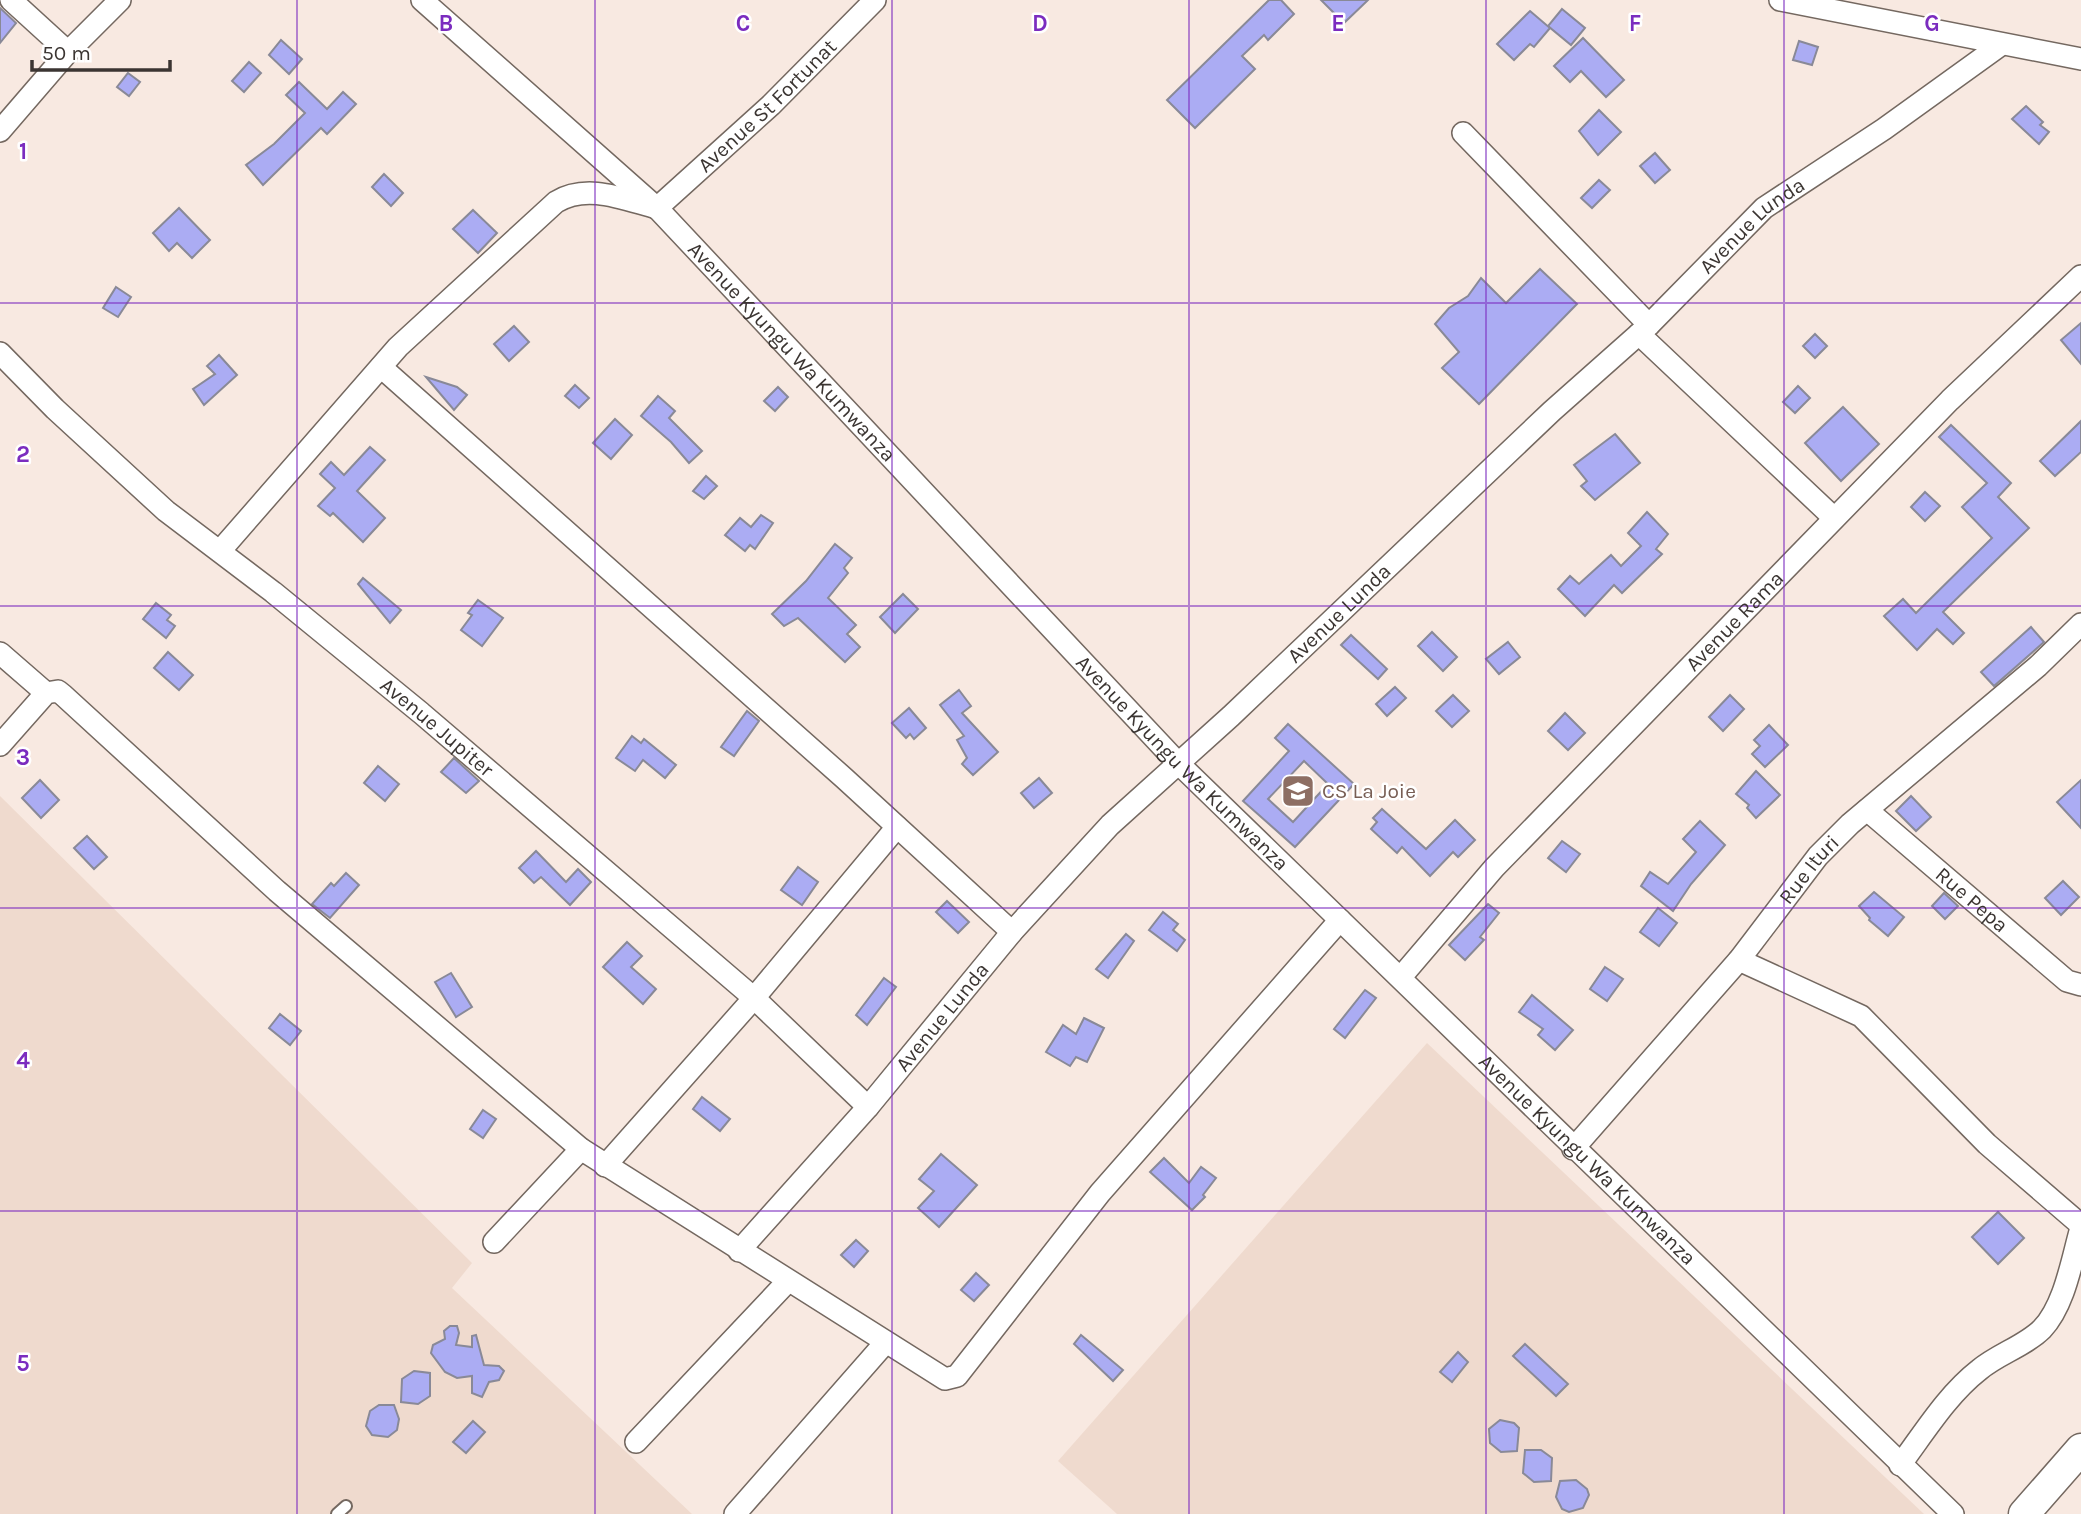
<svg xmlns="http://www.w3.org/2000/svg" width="2081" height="1514" font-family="Karla,sans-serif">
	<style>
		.built { fill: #efdace }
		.building { fill: #abacf3; stroke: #898997; stroke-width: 2; fill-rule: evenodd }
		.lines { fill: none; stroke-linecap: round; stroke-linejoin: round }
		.lane-casing { stroke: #746860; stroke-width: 14 }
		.street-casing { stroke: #746860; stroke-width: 24 }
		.secondary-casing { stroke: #746860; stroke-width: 33 }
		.lane { stroke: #fff; stroke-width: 10 }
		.street { stroke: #fff; stroke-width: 21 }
		.secondary { stroke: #fff; stroke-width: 30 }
		.grid { fill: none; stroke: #7b2cbf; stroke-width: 2; stroke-opacity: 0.55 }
		.labels { text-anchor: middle; stroke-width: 5; stroke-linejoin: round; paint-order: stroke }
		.street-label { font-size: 21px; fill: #3b3532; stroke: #fff }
		.education-label { font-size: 21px; fill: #785e54; stroke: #fff; text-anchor: start }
		.grid-label { font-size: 23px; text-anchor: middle; font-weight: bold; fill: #7b2cbf; stroke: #fff; stroke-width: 5; stroke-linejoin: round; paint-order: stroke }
	</style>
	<rect width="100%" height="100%" fill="#f8e9e1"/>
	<g class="built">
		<path d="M0 796 472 1263 452 1288 692 1514H0Z"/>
		<path d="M1427 1043 1924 1514H1117L1058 1461Z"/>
	</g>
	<g class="building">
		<path d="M1269 0H1281L1294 14 1268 40 1264 35 1242 56 1255 69 1195 128 1167 100Z"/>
		<path d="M1321 0H1368L1344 23Z"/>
		<path d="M0 8 16 23 0 43Z"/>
		<path d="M1562 9 1585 28 1571 45 1548 26Z"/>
		<path d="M1530 11 1550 28 1534 47 1530 44 1514 60 1497 44Z"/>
		<path d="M1583 38 1624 80 1606 97 1581 71 1570 82 1554 66Z"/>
		<path d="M281 40 302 59 289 74 269 55Z"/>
		<path d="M1799 41 1818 47 1812 65 1793 60Z"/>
		<path d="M249 62 261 73 244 92 232 81Z"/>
		<path d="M128 73 140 82 129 96 117 87Z"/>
		<path d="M299 82 327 109 343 92 356 104 327 134 321 128 263 185 246 165 274 144 305 113 286 95Z"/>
		<path d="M2026 106 2043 122 2040 125 2049 132 2039 144 2012 119Z"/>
		<path d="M1599 110 1621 132 1598 155 1579 131Z"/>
		<path d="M1655 153 1670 170 1655 183 1640 166Z"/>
		<path d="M384 174 403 193 391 206 372 187Z"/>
		<path d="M1599 180 1610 190 1592 208 1581 198Z"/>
		<path d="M179 208 210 240 192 258 177 243 169 251 153 233Z"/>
		<path d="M473 210 497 233 478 253 453 229Z"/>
		<path d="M1540 269 1577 304 1479 404 1442 368 1459 352 1435 324 1449 308 1468 296 1481 278 1506 303Z"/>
		<path d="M116 287 131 297 118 317 103 308Z"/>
		<path d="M2081 323V364L2061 340Z"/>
		<path d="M514 326 529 342 509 361 494 344Z"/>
		<path d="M1815 334 1827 346 1815 358 1803 346Z"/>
		<path d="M219 355 237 375 204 405 193 389 215 374 207 366Z"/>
		<path d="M426 377 457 387 467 395 454 410Z"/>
		<path d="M575 385 589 398 579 408 565 396Z"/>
		<path d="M1798 386 1810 398 1795 413 1783 402Z"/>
		<path d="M778 387 788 397 775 411 764 401Z"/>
		<path d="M658 396 675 411 669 418 702 451 689 463 671 442 641 416Z"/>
		<path d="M1843 407 1879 444 1841 481 1805 443Z"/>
		<path d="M615 419 632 435 611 459 593 443Z"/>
		<path d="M2081 421V452L2055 476 2040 461Z"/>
		<path d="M1951 425 2011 483 1998 497 2029 528 1943 612 1964 633 1953 644 1937 629 1917 650 1884 616 1903 599 1916 613 1992 538 1962 507 1987 483 1939 437Z"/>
		<path d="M1615 434 1640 463 1595 500 1581 486 1587 481 1574 465Z"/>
		<path d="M370 447 385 460 357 491 385 518 363 542 333 513 330 516 318 506 335 488 320 474 331 462 344 475Z"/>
		<path d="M706 476 717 486 704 499 693 491Z"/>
		<path d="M1925 492 1940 506 1925 521 1911 507Z"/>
		<path d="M1647 512 1668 534 1656 549 1662 554 1622 593 1614 585 1585 616 1558 589 1570 576 1579 584 1611 555 1621 566 1641 546 1628 533Z"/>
		<path d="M761 515 773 523 755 549 750 545 745 551 725 535 740 518 751 527Z"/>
		<path d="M835 544 852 558 844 568 848 573 828 598 856 625 847 634 860 647 845 662 798 618 784 626 772 614 806 581Z"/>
		<path d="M363 578 401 610 390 623 358 584Z"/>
		<path d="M903 594 918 609 895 633 880 617Z"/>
		<path d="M478 600 503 618 482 646 461 630 472 615 468 613Z"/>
		<path d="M156 603 171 615 167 620 175 626 166 638 143 619Z"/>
		<path d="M2031 627 2044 642 1994 686 1981 672Z"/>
		<path d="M1432 632 1457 657 1443 671 1418 646Z"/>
		<path d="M1351 635 1387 669 1378 679 1341 645Z"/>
		<path d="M1508 642 1520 657 1499 674 1486 659Z"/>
		<path d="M168 652 193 675 179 690 154 668Z"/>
		<path d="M1395 687 1406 698 1387 716 1376 704Z"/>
		<path d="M959 690 971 706 962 713 998 752 973 775 962 764 967 758 957 740 964 736 940 705Z"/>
		<path d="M1453 695 1469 711 1452 727 1436 711Z"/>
		<path d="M1730 695 1744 709 1723 731 1709 717Z"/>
		<path d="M909 708 926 728 914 739 910 734 906 738 892 723Z"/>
		<path d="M747 711 759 721 734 756 721 747Z"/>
		<path d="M1565 713 1585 733 1568 750 1548 731Z"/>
		<path d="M1288 724 1354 784 1295 847 1243 801 1289 751 1275 738ZM1304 761 1328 784 1293 822 1268 799Z"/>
		<path d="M1769 725 1788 745 1765 767 1752 754 1760 746 1754 740Z"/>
		<path d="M632 736 641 743 644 739 676 765 665 778 643 760 635 771 616 758Z"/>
		<path d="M454 758 479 781 466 793 441 772Z"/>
		<path d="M378 766 399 784 385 801 364 783Z"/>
		<path d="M1756 771 1780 795 1756 818 1747 808 1749 805 1736 794Z"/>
		<path d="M1039 778 1052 793 1034 808 1021 793Z"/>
		<path d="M40 780 59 800 41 818 22 798Z"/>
		<path d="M2081 780V828L2057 802Z"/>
		<path d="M1911 796 1931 817 1916 831 1896 811Z"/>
		<path d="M1382 809 1426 849 1455 820 1475 840 1458 857 1453 852 1430 876 1402 847 1397 853 1371 829 1377 822 1373 818Z"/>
		<path d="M1700 821 1725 845 1691 884 1673 911 1641 886 1650 872 1668 884 1696 852 1683 839Z"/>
		<path d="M87 836 107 857 94 869 74 848Z"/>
		<path d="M1562 841 1580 854 1566 872 1548 858Z"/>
		<path d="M536 851 566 882 578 869 591 882 570 905 541 877 534 883 519 868Z"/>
		<path d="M798 867 818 882 802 905 781 890Z"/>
		<path d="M346 873 359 885 330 918 312 904 331 883 334 886Z"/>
		<path d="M2063 881 2079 897 2061 915 2045 898Z"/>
		<path d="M1874 892 1904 917 1888 936 1869 920 1870 918 1859 906Z"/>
		<path d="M1944 893 1958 906 1945 919 1932 906Z"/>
		<path d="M947 901 969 922 958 933 936 912Z"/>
		<path d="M1488 904 1499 913 1480 937 1484 940 1465 960 1449 945Z"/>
		<path d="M1658 908 1677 923 1659 946 1640 932Z"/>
		<path d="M1163 912 1178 924 1173 930 1185 940 1177 951 1149 930Z"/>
		<path d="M1126 934 1134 941 1108 978 1096 969Z"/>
		<path d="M627 942 642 956 631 967 656 989 643 1004 603 967Z"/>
		<path d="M1605 967 1623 979 1607 1001 1590 989Z"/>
		<path d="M451 973 472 1007 456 1017 435 982Z"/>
		<path d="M884 978 896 987 867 1025 856 1015Z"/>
		<path d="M1365 990 1376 998 1345 1038 1334 1029Z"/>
		<path d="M1532 995 1573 1030 1555 1050 1538 1035 1543 1029 1519 1012Z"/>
		<path d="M280 1014 301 1031 290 1045 269 1028Z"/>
		<path d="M1084 1018 1104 1028 1087 1062 1076 1057 1070 1066 1046 1052 1063 1025 1076 1034Z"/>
		<path d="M702 1097 730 1119 720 1131 693 1109Z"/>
		<path d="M483 1110 496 1119 483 1138 470 1129Z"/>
		<path d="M941 1154 977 1185 939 1227 918 1208 934 1191 919 1179Z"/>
		<path d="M1164 1158 1189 1183 1201 1167 1216 1178 1203 1195 1205 1197 1192 1210 1150 1172Z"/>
		<path d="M1998 1212 2024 1238 1998 1264 1972 1237Z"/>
		<path d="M856 1240 868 1251 854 1267 841 1255Z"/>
		<path d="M976 1273 989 1285 974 1301 961 1290Z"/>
		<path d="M450 1326H457L459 1333 456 1345 472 1347V1336L476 1335 484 1365 499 1366 504 1371 499 1380 489 1382 482 1397 472 1393V1376L457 1378 445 1372 431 1353 433 1345 445 1339 444 1331Z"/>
		<path d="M1081 1335 1123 1370 1113 1381 1074 1344Z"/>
		<path d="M1525 1344 1568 1384 1556 1396 1513 1356Z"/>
		<path d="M1458 1352 1468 1362 1452 1382 1440 1372Z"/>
		<path d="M414 1371 430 1373V1396L418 1404 401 1402 402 1379Z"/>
		<path d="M379 1405H394L399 1419 397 1430 388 1437 372 1435 366 1426 370 1411Z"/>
		<path d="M1500 1420 1514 1423 1519 1428 1517 1451 1501 1452 1490 1443 1489 1429Z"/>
		<path d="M473 1421 485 1432 466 1453 453 1442Z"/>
		<path d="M1525 1450H1541L1552 1458 1551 1481 1534 1482 1523 1473Z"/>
		<path d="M1576 1480 1587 1489 1589 1495 1583 1508 1569 1512 1562 1509 1556 1497 1560 1481Z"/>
	</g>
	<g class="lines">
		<defs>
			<path id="lane" d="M337 1514 346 1506"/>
			<g id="street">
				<path d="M11 0 68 52"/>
				<path id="s1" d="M422 0 657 208 1177 762 1953 1514"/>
				<path d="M1780 0 2081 59"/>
				<path d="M0 131 68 52 120 0"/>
				<path d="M1463 133 1649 325"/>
				<path d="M1639 334 1834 518"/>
				<path id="s2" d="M0 353 55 409 166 511 273 592 421 713 754 998 868 1107"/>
				<path d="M381 367 844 778 1012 932"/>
				<path id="s3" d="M220 551 398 347 556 202C587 183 623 199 657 208L771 105 875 0"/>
				<path d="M0 653 46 693"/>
				<path d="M0 745 46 693 58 691 63 695 277 891 581 1149 945 1379 957 1376 1100 1193 1340 920"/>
				<path id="s4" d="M1867 810 2067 981 2081 985"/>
				<path d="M1739 960 1861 1016 1987 1144 2081 1225"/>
				<path id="s5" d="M1401 977 1494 868 1950 400 2081 276"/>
				<path id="s6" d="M1573 1149 1739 960 1818 856 1850 824 2038 666 2081 624"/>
				<path d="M605 1166 754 998 897 827"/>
				<path d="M494 1242 581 1149"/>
				<path id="s7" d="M739 1251 868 1107 1012 932 1110 825 1231 716 1552 411 1649 325 1764 208 1884 129 2002 44"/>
				<path d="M636 1442 788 1281"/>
				<path d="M1900 1465C1924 1433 1947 1395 1979 1370 1998 1354 2025 1346 2042 1329 2065 1305 2072 1259 2081 1228"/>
				<path d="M735 1514 885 1343"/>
			</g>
			<path id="secondary" d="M2024 1514 2081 1449"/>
		</defs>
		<use href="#lane" class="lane-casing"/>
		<use href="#street" class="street-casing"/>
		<use href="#secondary" class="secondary-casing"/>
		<use href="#lane" class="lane"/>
		<use href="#street" class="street"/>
		<use href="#secondary" class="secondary"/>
	</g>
	<path class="grid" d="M297 0V1514M595 0V1514M892 0V1514M1189 0V1514M1486 0V1514M1784 0V1514M0 303H2081M0 606H2081M0 908H2081M0 1211H2081"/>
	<defs>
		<symbol id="school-square" viewBox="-11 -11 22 22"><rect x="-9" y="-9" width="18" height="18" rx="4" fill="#8d6e63" stroke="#fff"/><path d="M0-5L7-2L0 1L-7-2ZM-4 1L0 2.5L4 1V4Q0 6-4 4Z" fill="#fff"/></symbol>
	</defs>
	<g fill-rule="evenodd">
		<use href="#school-square" x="1279" y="772" width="38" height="38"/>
	</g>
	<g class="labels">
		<g class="street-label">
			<text dy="7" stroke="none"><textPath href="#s3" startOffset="740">Avenue St Fortunat</textPath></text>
			<text dy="7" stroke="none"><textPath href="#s7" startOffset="1444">Avenue Lunda</textPath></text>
			<text dy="7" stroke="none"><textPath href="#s1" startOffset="511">Avenue Kyungu Wa Kumwanza</textPath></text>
			<text dy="7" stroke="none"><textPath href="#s7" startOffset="877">Avenue Lunda</textPath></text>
			<text dy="7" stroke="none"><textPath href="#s5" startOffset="488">Avenue Rama</textPath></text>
			<text dy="7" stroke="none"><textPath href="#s2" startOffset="576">Avenue Jupiter</textPath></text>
			<text dy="7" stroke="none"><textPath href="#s1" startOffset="1078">Avenue Kyungu Wa Kumwanza</textPath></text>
			<text dy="7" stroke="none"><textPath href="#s6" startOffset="366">Rue Ituri</textPath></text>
			<text dy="7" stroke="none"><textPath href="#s4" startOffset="138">Rue Pepa</textPath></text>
			<text dy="7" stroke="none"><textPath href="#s7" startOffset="310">Avenue Lunda</textPath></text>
			<text dy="7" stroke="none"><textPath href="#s1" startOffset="1645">Avenue Kyungu Wa Kumwanza</textPath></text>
		</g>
		<g class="education-label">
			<text x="1322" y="798">CS La Joie</text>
		</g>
	</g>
	<g class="grid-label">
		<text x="446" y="31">B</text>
		<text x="743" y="31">C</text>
		<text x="1040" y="31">D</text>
		<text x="1338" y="31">E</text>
		<text x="1635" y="31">F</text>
		<text x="1932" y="31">G</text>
		<text x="23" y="159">1</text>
		<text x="23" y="462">2</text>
		<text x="23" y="765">3</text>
		<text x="23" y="1068">4</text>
		<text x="23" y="1371">5</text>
	</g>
	<path d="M32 60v10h138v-10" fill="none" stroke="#3b3532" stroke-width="3.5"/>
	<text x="42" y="60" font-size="21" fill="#3b3532" stroke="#ffffff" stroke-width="5" paint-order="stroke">50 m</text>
</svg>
